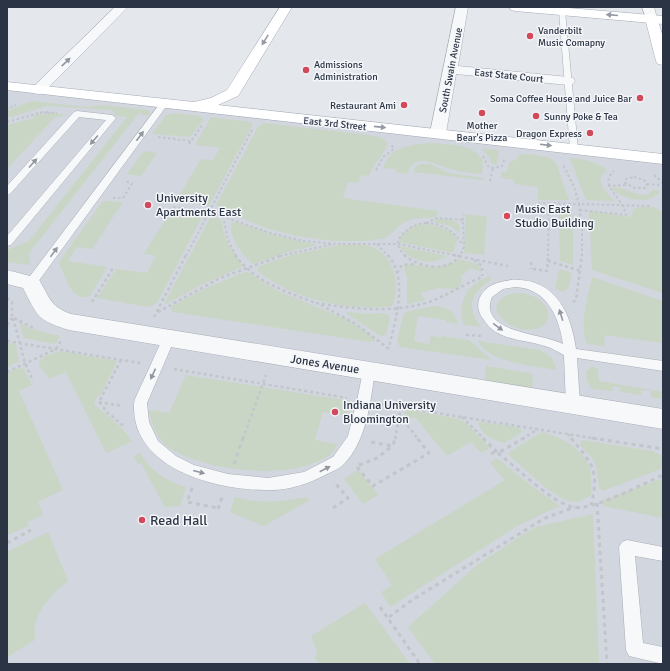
<svg xmlns="http://www.w3.org/2000/svg" width="670" height="671" font-family="Signika,sans-serif">
	<style>
		.built { fill: #d2d6de }
		.green { fill: #c9d6c5 }
		.lines { fill: none; stroke-linecap: round; stroke-linejoin: round }
		.lane-casing { stroke: #a9aeb7; stroke-width: 1 }
		.street-casing { stroke: #a9aeb7; stroke-width: 1 }
		.secondary-casing { stroke: #a9aeb7; stroke-width: 1 }
		.primary-casing { stroke: #a3abb8; stroke-width: 1 }
		.path-far3 { stroke: #c2c5cb; stroke-width: 1.5; stroke-dasharray: 2 2; stroke-linecap: butt }
		.path-far2 { stroke: #c2c5cb; stroke-width: 2; stroke-dasharray: 2.5 2.5; stroke-linecap: butt }
		.path-far1 { stroke: #c2c5cb; stroke-width: 2.5; stroke-dasharray: 3 3; stroke-linecap: butt }
		.path { stroke: #c2c5cb; stroke-width: 3; stroke-dasharray: 4 4; stroke-linecap: butt }
		.lane { fill: #f7f8fa; fill-rule: evenodd }
		.street { fill: #f7f8fa; fill-rule: evenodd }
		.secondary { fill: #fff; fill-rule: evenodd }
		.primary { fill: #fff; fill-rule: evenodd }
		.oneway { fill: #959aa2 }
		.oneway2 { fill: #9196a0 }
		.poi-dot { fill: #d1495b; stroke: #f4f6f9; stroke-width: 1.5 }
		.labels { text-anchor: middle; stroke-width: 3; stroke-linejoin: round; paint-order: stroke }
		.far-poi-label { font-size: 10px; fill: #2b3445; stroke: #f4f6f9; text-anchor: start }
		.far-street-label { font-size: 10px; fill: #2b3445; stroke: #f4f6f9 }
		.poi-label { font-size: 12px; fill: #2b3445; stroke: #f4f6f9; text-anchor: start }
		.street-label { font-size: 12px; fill: #2b3445; stroke: #f4f6f9 }
		.near-poi-label { font-size: 14px; fill: #2b3445; stroke: #f4f6f9; text-anchor: start }
	</style>
	<rect width="100%" height="100%" fill="#e4e7ec"/>
	<path class="built" d="M7 88 663 159V664H7Z"/>
	<g class="green">
		<path d="M31 101 86 107 104 105 147 110 151 112 147 116 139 113 29 253 30 265 7 262V250L29 241 127 117 116 116 112 110 47 106 11 117H7V111Z"/>
		<path d="M53 113 66 115 54 118 7 169V125L34 118 33 115Z"/>
		<path d="M174 113 200 116 204 120 190 137 152 134 166 115Z"/>
		<path d="M211 117 251 122 253 124 209 206 176 201 201 159 213 160 220 148 195 145Z"/>
		<path d="M264 123 368 135 380 137 388 143C385 154 373 163 369 176L361 175 358 183 348 182 343 198 438 211 436 217 412 219 401 224 386 238 366 241H334L296 236 269 229 230 214 216 205 258 127Z"/>
		<path d="M430 143C448 145 474 143 483 161L482 174C472 173 461 172 451 169 436 165 413 150 408 174L396 172V169L383 168C388 148 412 144 430 143Z"/>
		<path d="M483 149 499 150 497 165 491 163 489 157 482 150Z"/>
		<path d="M144 151 157 153 141 176 127 174Z"/>
		<path d="M529 154 548 157 556 163 569 200H538V187L514 184V180L501 178V172H507L509 163 519 158 517 155Z"/>
		<path d="M570 159C582 157 597 163 607 170L602 175 600 181 603 188 614 201 586 200Z"/>
		<path d="M420 164H431L448 173 483 178V180L414 172V168Z"/>
		<path d="M611 188C614 188 618 187 621 188 632 190 643 201 653 190L660 191C649 207 622 199 611 188Z"/>
		<path d="M109 201 123 202 92 249 77 247 68 261 107 267 90 296C72 304 64 274 59 262L102 202Z"/>
		<path d="M559 207H571L573 233V265L560 261Z"/>
		<path d="M639 207H653L663 212V293L592 270 589 211 631 217 633 209Z"/>
		<path d="M171 210 203 215 157 303 148 307 97 298 116 269 147 273 156 256 144 254Z"/>
		<path d="M466 214 487 217 484 255 464 253Z"/>
		<path d="M210 218H217L222 221C222 238 233 252 242 264V267L205 283 166 304 165 303 167 298Z"/>
		<path d="M436 219H448L459 224 460 233 450 226 434 222Z"/>
		<path d="M232 222H237L278 236 318 245 288 252 253 264C243 257 227 234 232 222Z"/>
		<path d="M425 224C438 226 451 228 457 240L453 253 398 242C405 229 411 225 425 224Z"/>
		<path d="M340 245C349 245 360 244 369 246 393 252 402 286 392 306 350 312 289 299 257 270L259 266 291 255Z"/>
		<path d="M399 246 448 256C432 266 409 262 399 246Z"/>
		<path d="M459 259 477 264 481 270V272L472 268 461 276 462 281 460 286 454 289 438 288 420 293 425 300 408 304 407 302V277L404 268 405 265C414 263 422 267 431 267 442 268 450 264 459 259Z"/>
		<path d="M559 269 572 273 568 289 563 292 555 289Z"/>
		<path d="M248 272 278 291 346 319 371 335 375 338V341L370 342 173 312 171 309 172 306 202 290 242 273Z"/>
		<path d="M491 276V280C470 293 466 307 481 327L464 325C456 302 468 282 491 276Z"/>
		<path d="M592 277 663 301V343L604 335 605 346 587 344C579 324 588 298 592 277Z"/>
		<path d="M514 293C522 293 531 294 538 299 551 307 553 324 536 329 510 336 475 303 514 293Z"/>
		<path d="M433 306C446 306 455 311 458 324L446 322V320L418 316 414 341 429 344 431 336 442 338V336L469 340 492 360 400 347 397 341 403 316 406 312Z"/>
		<path d="M348 312 369 314 385 313 390 317 386 335 383 336 379 335 349 315 347 314Z"/>
		<path d="M19 322 31 329 60 336 55 344 24 338Z"/>
		<path d="M478 341 540 350 552 358 557 370C535 366 489 363 478 341Z"/>
		<path d="M7 343 16 344 19 361 7 367Z"/>
		<path d="M61 351 117 361 100 396H97L94 404 121 427 132 441 106 453 66 372 49 379 39 365 40 360 45 356Z"/>
		<path d="M486 366 530 373 533 376 532 388 485 380Z"/>
		<path d="M592 366 598 369 599 381 663 392V399L651 397V391L641 390V395L621 392 620 387 613 386V391L592 389 587 381 586 371Z"/>
		<path d="M19 368 24 369 32 385 19 391 63 490 38 502 43 515 27 522 29 526 7 535V373Z"/>
		<path d="M186 375 351 401 348 412 344 415 323 412 315 440 337 444C335 448 333 452 330 455 327 458 321 460 316 462 280 479 205 470 171 449 158 441 153 426 149 413L151 410 169 413Z"/>
		<path d="M405 409 459 419 467 424 490 448 481 453 471 442 447 456 415 417 404 420Z"/>
		<path d="M478 422 518 427 522 431 521 433 504 443C494 441 479 433 478 422Z"/>
		<path d="M542 432C560 437 582 447 589 466 592 475 591 486 591 495 586 498 581 502 574 502 554 500 526 469 510 456L509 452Z"/>
		<path d="M583 440 652 451 663 456V468L603 491 599 488 596 465 592 458 581 446 580 442Z"/>
		<path d="M140 453C151 471 165 481 186 487L180 506 165 507 141 463 138 464 134 456Z"/>
		<path d="M495 459H498L533 487 560 506 519 525 390 607 381 592 392 585 375 559 505 480 490 463Z"/>
		<path d="M358 470 378 495 363 504 344 479Z"/>
		<path d="M663 478V518L603 506 602 501Z"/>
		<path d="M235 497C261 504 280 502 307 497L310 500 264 526 230 512Z"/>
		<path d="M593 514 599 664H435L408 627 477 565 519 537 536 527Z"/>
		<path d="M48 532 68 581C54 592 40 606 35 624 34 629 35 635 35 640L7 657V552Z"/>
		<path d="M365 603 410 664H320L315 660 317 651 311 636Z"/>
	</g>
	<g class="lines">
		<defs>
			<g id="lane">
				<path d="M562 9 565 11 578 149 574 152 570 149 559 11Z"/>
				<path d="M161 102H167L168 104 35 286H27L25 283 27 280Z"/>
				<path d="M77 111 112 115 116 118 11 245 7 246V236L106 120 79 117 10 194 7 195V186L74 112Z"/>
				<path d="M511 280C555 277 571 313 576 349L663 361V371L577 358 580 404 578 408 573 409 568 408 566 404 564 355C558 352 552 348 545 346 523 339 497 341 484 320 479 314 477 307 479 300 484 285 498 282 511 280ZM515 287C546 288 559 316 563 344 543 333 477 333 492 297L503 289Z"/>
				<path d="M169 334 173 335 175 338 147 403 149 422 158 441 176 456 194 465 228 474 268 478 304 472 333 457 348 436 357 401 363 371 365 368 369 366 373 368 375 371C370 403 367 440 344 464 339 469 331 472 325 475 308 484 287 491 267 490 216 490 132 469 134 405 134 399 138 393 140 388 148 371 155 355 163 338L165 335Z"/>
				<path d="M627 540 663 547V561L635 556 643 643 663 647V664L629 656 626 650 619 547 622 542Z"/>
			</g>
			<g id="street">
				<path d="M115 7H128L43 93 38 94 33 93 31 90 33 87Z"/>
				<path d="M456 7H468L458 66 568 77 573 78 575 81 573 84 568 85 456 74 446 133 444 136 438 138 432 136 430 133Z"/>
				<path d="M642 7H654L657 18 655 21H647Z"/>
				<path d="M7 270 38 278C50 297 49 306 71 314L663 409V429L69 330C37 320 38 317 23 288L7 284Z"/>
			</g>
			<path id="secondary" d="M651 14 655 15 657 18 663 37V65L658 64 656 61 645 18 647 15Z"/>
			<g id="primary">
				<path d="M280 7H292L240 93 238 96 218 105 663 154V164L7 90V82L194 102 211 98 227 90Z"/>
				<path d="M509 7H557L663 16V24L515 11 511 10Z"/>
			</g>
		</defs>
		<use href="#lane" class="lane-casing"/>
		<use href="#street" class="street-casing"/>
		<use href="#secondary" class="secondary-casing"/>
		<use href="#primary" class="primary-casing"/>
		<g class="path-far3">
			<path d="M7 109 18 104"/>
			<path d="M40 113H55"/>
		</g>
		<g class="path-far2">
			<path d="M7 122 43 112 57 113"/>
			<path d="M158 137 191 141"/>
			<path d="M189 144 203 124"/>
			<path d="M483 156 488 166 493 168 502 166 505 158"/>
			<path d="M376 170 383 157 394 149 391 145"/>
			<path d="M654 175 663 183"/>
			<path d="M634 177 644 180 647 184 646 188H635L625 183 626 179Z"/>
			<path d="M490 181 493 168"/>
			<path d="M647 184 663 185"/>
			<path d="M608 186 627 185"/>
			<path d="M113 198H123L132 184 125 181"/>
			<path d="M538 203 579 204 574 187 563 164"/>
			<path d="M173 207 210 212 270 233 304 241 337 244H398L458 256"/>
			<path d="M580 210 626 215C622 196 598 185 614 171"/>
			<path d="M223 216 228 240 236 256"/>
			<path d="M463 220 464 214"/>
			<path d="M426 223 437 218 463 220 464 247 460 256"/>
			<path d="M426 223C442 223 455 232 463 245"/>
			<path d="M377 244 388 256"/>
			<path d="M186 256 253 128"/>
			<path d="M280 256 333 244"/>
			<path d="M405 256 399 249 398 240C406 230 413 224 426 223"/>
			<path d="M548 256 549 204"/>
			<path d="M582 256V228L579 204 651 206"/>
		</g>
		<g class="path-far1">
			<path d="M235 255C255 282 286 292 316 303"/>
			<path d="M388 255C409 281 395 319 389 348"/>
			<path d="M404 255C419 268 449 273 460 255"/>
			<path d="M453 255 508 266"/>
			<path d="M474 260 482 266V276"/>
			<path d="M548 261V255"/>
			<path d="M531 262V269"/>
			<path d="M533 269 547 271 548 261 581 271"/>
			<path d="M397 273 402 265 416 264"/>
			<path d="M7 298 12 302V317L35 329"/>
			<path d="M92 302 113 268"/>
			<path d="M573 302 576 300 582 255"/>
			<path d="M316 303C354 309 395 314 432 301 449 294 465 284 482 277"/>
			<path d="M321 305 356 324 389 349"/>
			<path d="M158 312 220 278 283 255"/>
			<path d="M154 317 186 255"/>
			<path d="M13 318 25 363 33 381"/>
			<path d="M7 325 12 318"/>
			<path d="M466 335 482 336"/>
			<path d="M7 341 140 363"/>
			<path d="M121 360 99 402 108 413 125 427"/>
			<path d="M174 369 347 398"/>
			<path d="M7 372 56 349 62 339"/>
			<path d="M99 402 123 406"/>
			<path d="M381 404 598 439"/>
			<path d="M400 416 418 439"/>
			<path d="M462 417 484 439"/>
			<path d="M568 434 572 439"/>
			<path d="M243 439 266 375"/>
			<path d="M395 439 401 407"/>
			<path d="M522 439 538 429"/>
		</g>
		<g class="path">
			<path d="M483 438 498 453 524 438"/>
			<path d="M571 438C592 463 600 471 591 505"/>
			<path d="M592 438 663 449"/>
			<path d="M371 442 393 446 395 438"/>
			<path d="M498 453C517 468 549 500 572 507 591 512 644 483 663 475"/>
			<path d="M491 454 496 451"/>
			<path d="M234 464 243 438"/>
			<path d="M359 465 377 458 392 446"/>
			<path d="M357 467 373 486 429 453 417 438"/>
			<path d="M192 488 187 502 218 508"/>
			<path d="M597 503 607 664"/>
			<path d="M333 508 348 498 335 483"/>
			<path d="M218 509 222 497"/>
			<path d="M7 543 31 530"/>
			<path d="M380 607 420 664"/>
			<path d="M389 617 412 600 545 518 575 507"/>
		</g>
		<use href="#lane" class="lane"/>
		<use href="#street" class="street"/>
		<use href="#secondary" class="secondary"/>
		<use href="#primary" class="primary"/>
	</g>
	<defs><path id="oneway-solid" d="M-6-.8H1V-3.2L6.5 0L1 3.2V.8H-6Z"/></defs>
	<g class="oneway">
		<use href="#oneway-solid" transform="translate(612 15) rotate(-175)"/>
		<use href="#oneway-solid" transform="translate(265 40) rotate(122)"/>
		<use href="#oneway-solid" transform="translate(380 127) rotate(6)"/>
		<use href="#oneway-solid" transform="translate(546 145) rotate(7)"/>
	</g>
	<g class="oneway2">
		<use href="#oneway-solid" transform="translate(66 62) rotate(-44)"/>
		<use href="#oneway-solid" transform="translate(140 136) rotate(-53)"/>
		<use href="#oneway-solid" transform="translate(94 140) rotate(130)"/>
		<use href="#oneway-solid" transform="translate(33 163) rotate(-48)"/>
		<use href="#oneway-solid" transform="translate(54 252) rotate(-54)"/>
		<use href="#oneway-solid" transform="translate(561 315) rotate(-107)"/>
		<use href="#oneway-solid" transform="translate(498 327) rotate(36)"/>
		<use href="#oneway-solid" transform="translate(153 374) rotate(115)"/>
		<use href="#oneway-solid" transform="translate(325 469) rotate(-28)"/>
		<use href="#oneway-solid" transform="translate(199 472) rotate(15)"/>
	</g>
	<g class="poi-dot">
		<circle cx="530" cy="36" r="4"/>
		<circle cx="306" cy="70" r="4"/>
		<circle cx="640" cy="98" r="4"/>
		<circle cx="404" cy="105" r="4"/>
		<circle cx="482" cy="113" r="4"/>
		<circle cx="536" cy="116" r="4"/>
		<circle cx="590" cy="133" r="4"/>
		<circle cx="148" cy="205" r="4"/>
		<circle cx="507" cy="216" r="4"/>
		<circle cx="335" cy="412" r="4"/>
		<circle cx="142" cy="520" r="4"/>
	</g>
	<g class="labels">
		<g class="far-poi-label">
			<text x="538" y="34">Vanderbilt<tspan x="538" dy="12">Music Comapny</tspan></text>
			<text x="314" y="68">Admissions<tspan x="314" dy="12">Administration</tspan></text>
			<text x="632" y="102" text-anchor="end">Soma Coffee House and Juice Bar</text>
			<text x="396" y="109" text-anchor="end">Restaurant Ami</text>
			<text x="544" y="120">Sunny Poke &amp; Tea</text>
			<text x="482" y="129" text-anchor="middle">Mother<tspan x="482" dy="12">Bear's Pizza</tspan></text>
			<text x="582" y="137" text-anchor="end">Dragon Express</text>
		</g>
		<g class="far-street-label">
			<text transform="translate(450 70) rotate(-79)" y="4">South Swain Avenue</text>
			<text transform="translate(509 75) rotate(6)" y="4">East State Court</text>
			<text transform="translate(335 123) rotate(6)" y="4">East 3rd Street</text>
		</g>
		<g class="poi-label">
			<text x="156" y="202">University<tspan x="156" dy="14">Apartments East</tspan></text>
			<text x="515" y="213">Music East<tspan x="515" dy="14">Studio Building</tspan></text>
			<text x="343" y="409">Indiana University<tspan x="343" dy="14">Bloomington</tspan></text>
		</g>
		<g class="street-label">
			<text transform="translate(325 364) rotate(9)" y="4">Jones Avenue</text>
		</g>
		<g class="near-poi-label">
			<text x="150" y="525">Read Hall</text>
		</g>
	</g>
	<rect width="670" height="671" fill="none" stroke="#2b3445" stroke-width="16"/>
</svg>
